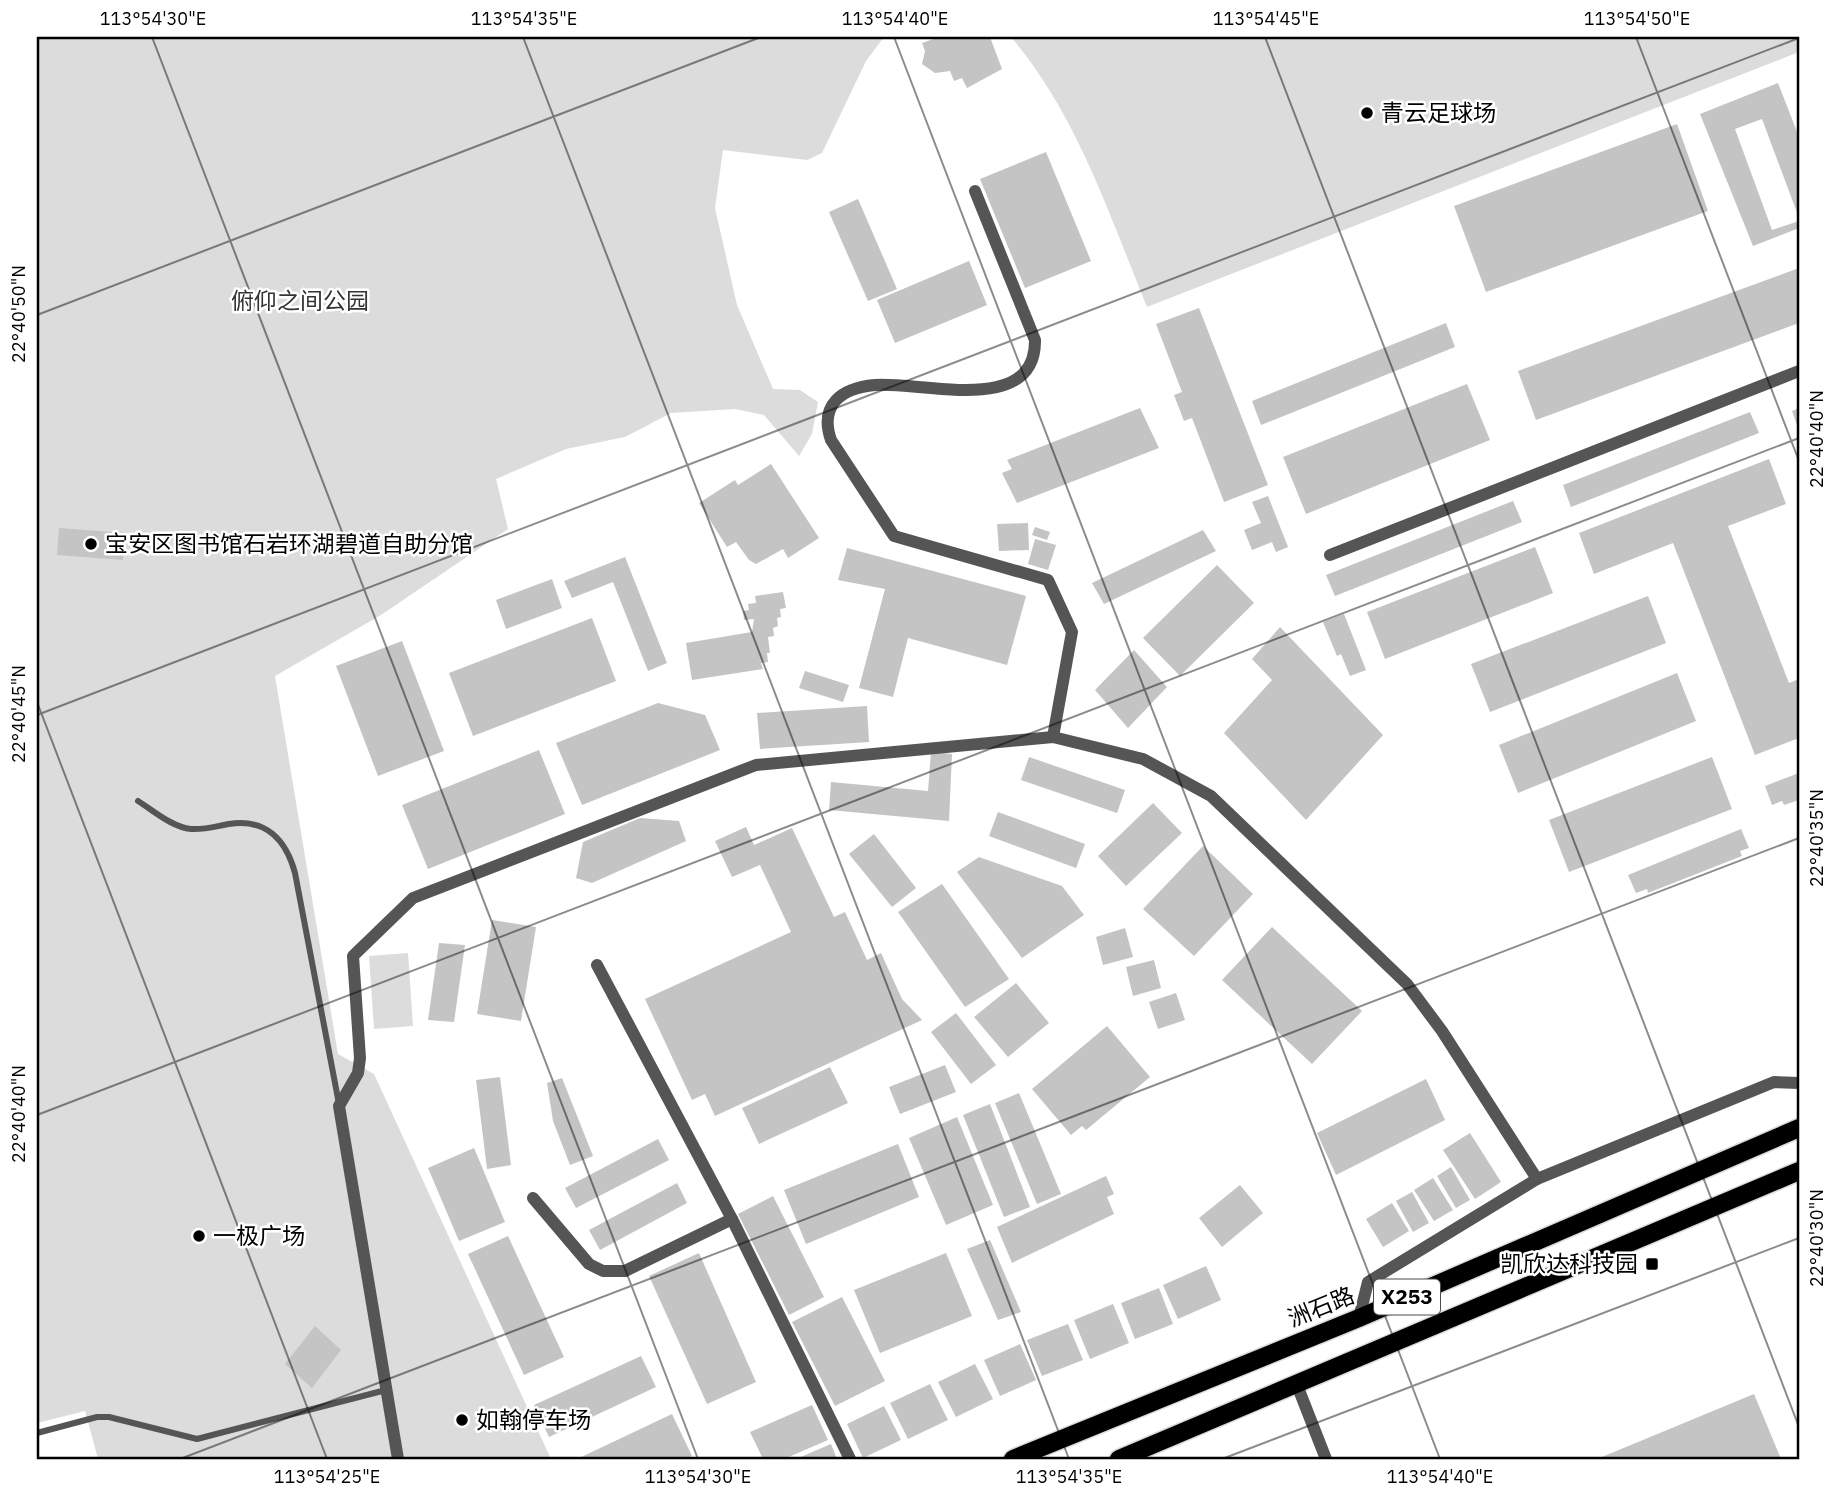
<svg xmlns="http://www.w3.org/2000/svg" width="1836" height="1496" font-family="'IBM Plex Sans','Noto Sans SC',sans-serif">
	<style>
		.green { fill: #dcdcdc }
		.building { fill: #c4c4c4 }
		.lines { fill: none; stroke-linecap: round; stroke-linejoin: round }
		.primary-casing { stroke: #dbdbdb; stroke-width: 21 }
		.service { stroke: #555; stroke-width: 6 }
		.minor { stroke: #555; stroke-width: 12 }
		.primary { stroke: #000; stroke-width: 18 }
		.ticks { fill: none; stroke: #000; stroke-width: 2; stroke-opacity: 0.45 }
		.poi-dot { fill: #000; stroke: #fff; stroke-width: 2.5 }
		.labels { text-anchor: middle; stroke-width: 5; stroke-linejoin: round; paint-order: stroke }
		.shield { fill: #fff; stroke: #4c4c4c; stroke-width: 2 }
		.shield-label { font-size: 21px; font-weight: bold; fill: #000 }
		.poi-label { font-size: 23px; fill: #000; stroke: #fff; text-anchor: start }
		.park-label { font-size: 23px; fill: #333; stroke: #fff }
		.street-label { font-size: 23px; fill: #000; stroke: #fff }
		.neatline { fill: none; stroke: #000; stroke-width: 2.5 }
		.ticks-label { font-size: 18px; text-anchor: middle; fill: #000 }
	</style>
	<rect width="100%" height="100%" fill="#fff"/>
	<g class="green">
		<path d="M37 37H884L866 61 822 153 807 160 723 150 715 208 737 305 773 389 800 390 818 402 812 434 799 456 764 415 735 409 671 413 625 437 566 449 496 479 508 529 381 615 275 676 338 1054 374 1074 551 1459H98L85 1411 37 1423Z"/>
		<path d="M1011 37H1799V52L1147 307C1109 214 1077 115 1011 37Z"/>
		<path d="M408 953 413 1026 374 1029 369 956Z"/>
	</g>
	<g class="building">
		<path d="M939 37H990L1002 69 967 88 962 78 954 81 950 71 935 73 922 64 925 51 922 43Z"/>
		<path d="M1778 83 1799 137V218L1762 119 1735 129 1772 230 1799 221V228L1753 246 1700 114Z"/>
		<path d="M1677 124 1708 211 1486 292 1454 206Z"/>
		<path d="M1046 152 1091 261 1025 288 980 179Z"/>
		<path d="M858 199 897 289 868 301 829 212Z"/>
		<path d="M969 261 987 305 895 343 877 300Z"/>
		<path d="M1799 268V323L1536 420 1518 371Z"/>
		<path d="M1199 308 1268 485 1224 502 1192 418 1184 421 1174 395 1182 392 1156 324Z"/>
		<path d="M1446 323 1455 347 1261 425 1252 401Z"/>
		<path d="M1467 384 1490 440 1306 514 1283 457Z"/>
		<path d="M1140 408 1159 448 1017 503 1002 473 1012 469 1007 460Z"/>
		<path d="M1799 408V431L1792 411Z"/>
		<path d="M1750 412 1759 433 1571 507 1563 485Z"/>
		<path d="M1769 459 1786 504 1728 526 1789 683 1799 679V738L1755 755 1673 543 1594 574 1579 533Z"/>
		<path d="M771 464 819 538 788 558 783 549 756 564 749 560 736 542 727 547 699 503 735 480 738 485Z"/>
		<path d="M1268 496 1288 547 1276 552 1272 542 1252 550 1244 530 1261 523 1252 502Z"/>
		<path d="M1513 501 1522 522 1335 596 1326 575Z"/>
		<path d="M1028 523 1029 550 999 551 997 524Z"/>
		<path d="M1035 527 1050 532 1047 540 1032 535Z"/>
		<path d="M59 528 125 533 123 560 57 555Z"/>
		<path d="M1203 530 1216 551 1104 604 1092 583Z"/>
		<path d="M1035 539 1056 545 1048 570 1028 564Z"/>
		<path d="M1535 547 1553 593 1385 659 1367 612Z"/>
		<path d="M847 548 1026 596 1007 665 908 638 893 697 859 688 885 589 838 580Z"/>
		<path d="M625 557 667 663 648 671 613 582 572 598 564 581Z"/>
		<path d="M1217 565 1254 603 1180 676 1143 638Z"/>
		<path d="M552 579 562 608 506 629 496 600Z"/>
		<path d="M783 592 786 608 780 609 781 617 777 618 778 626 773 628 774 636 768 637 770 653H767L768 662 761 663 763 669 692 680 686 643 752 632 754 619 744 620 743 611 749 610 748 604 756 603 755 596Z"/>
		<path d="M1648 596 1666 643 1490 712 1471 664Z"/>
		<path d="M1344 614 1366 670 1350 676 1341 654 1337 656 1323 622Z"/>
		<path d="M592 618 616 681 473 736 449 673Z"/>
		<path d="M1280 627 1383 735 1306 820 1224 733 1272 680 1252 659Z"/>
		<path d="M402 641 444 751 378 776 336 666Z"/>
		<path d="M1134 650 1167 687 1128 728 1095 690Z"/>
		<path d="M805 671 849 685 843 702 799 688Z"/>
		<path d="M1677 673 1696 721 1518 793 1499 745Z"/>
		<path d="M658 703 705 715 720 750 582 805 556 743Z"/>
		<path d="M867 706 869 742 760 749 757 713Z"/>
		<path d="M539 750 565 814 428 869 402 805Z"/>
		<path d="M931 752 952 754 949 821 829 810 831 782 928 791Z"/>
		<path d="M1029 757 1125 790 1117 813 1021 780Z"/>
		<path d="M1712 757 1732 809 1569 872 1549 820Z"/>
		<path d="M1799 773V800L1784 805 1782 801 1772 805 1765 786Z"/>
		<path d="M1153 803 1182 833 1126 886 1098 856Z"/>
		<path d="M998 812 1085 844 1076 868 989 836Z"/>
		<path d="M640 818 679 821 686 841 592 883 576 878 583 842Z"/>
		<path d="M746 827 754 845 792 828 834 917 845 912 867 960 881 953 902 999 922 1020 715 1116 705 1094 692 1100 645 999 791 932 760 865 732 877 715 841Z"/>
		<path d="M1741 829 1749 848 1740 851 1742 856 1648 893 1647 889 1636 893 1628 875Z"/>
		<path d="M874 834 916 888 892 907 849 854Z"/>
		<path d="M1203 846 1253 894 1194 956 1143 909Z"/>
		<path d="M979 857 1062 886 1084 915 1022 958 957 872Z"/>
		<path d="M942 884 1009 979 965 1007 898 912Z"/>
		<path d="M492 920 536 927 521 1021 477 1014Z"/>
		<path d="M1272 927 1362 1011 1312 1064 1222 980Z"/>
		<path d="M1125 928 1133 957 1103 965 1096 937Z"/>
		<path d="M439 943 465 945 454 1022 428 1020Z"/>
		<path d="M1154 960 1161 988 1133 996 1126 967Z"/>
		<path d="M1016 983 1049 1023 1008 1057 974 1017Z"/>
		<path d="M1176 993 1185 1020 1158 1029 1149 1002Z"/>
		<path d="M956 1013 996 1065 971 1084 931 1032Z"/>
		<path d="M1107 1026 1150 1077 1086 1130 1082 1126 1071 1135 1032 1089Z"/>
		<path d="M945 1065 956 1092 900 1114 889 1087Z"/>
		<path d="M830 1067 848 1103 759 1144 742 1108Z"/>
		<path d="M500 1077 511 1165 487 1169 476 1080Z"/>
		<path d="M562 1078 593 1156 570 1165 553 1121 547 1083Z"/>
		<path d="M1426 1079 1445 1120 1336 1175 1317 1133Z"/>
		<path d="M1019 1093 1061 1194 1037 1204 995 1103Z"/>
		<path d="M990 1104 1030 1207 1004 1217 963 1115Z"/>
		<path d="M957 1117 993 1205 946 1225 909 1138Z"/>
		<path d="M1470 1133 1501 1182 1475 1199 1443 1150Z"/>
		<path d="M658 1139 669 1160 576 1208 565 1188Z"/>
		<path d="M898 1144 919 1197 806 1244 784 1190Z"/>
		<path d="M474 1148 505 1222 459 1241 428 1168Z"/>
		<path d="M1451 1167 1470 1200 1456 1208 1437 1176Z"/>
		<path d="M1106 1176 1114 1194 1107 1197 1114 1214 1012 1263 997 1227Z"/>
		<path d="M1433 1178 1453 1210 1434 1221 1414 1190Z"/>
		<path d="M677 1183 687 1203 600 1250 589 1230Z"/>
		<path d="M1240 1185 1263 1213 1222 1247 1199 1218Z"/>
		<path d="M1412 1192 1429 1223 1413 1232 1396 1201Z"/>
		<path d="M773 1196 824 1297 789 1315 738 1214Z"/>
		<path d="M1392 1203 1409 1231 1383 1247 1366 1219Z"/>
		<path d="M508 1236 564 1357 524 1375 468 1254Z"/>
		<path d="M990 1240 1021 1312 998 1320 967 1249Z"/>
		<path d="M699 1253 756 1382 707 1404 649 1276Z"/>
		<path d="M946 1253 972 1316 880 1353 854 1290Z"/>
		<path d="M1206 1266 1221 1300 1178 1319 1163 1285Z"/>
		<path d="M1159 1288 1173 1324 1135 1339 1121 1303Z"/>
		<path d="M842 1297 885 1381 835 1406 792 1322Z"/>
		<path d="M1113 1304 1129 1343 1090 1359 1074 1320Z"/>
		<path d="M1068 1324 1083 1360 1042 1376 1027 1340Z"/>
		<path d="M315 1326 341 1350 312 1388 285 1364Z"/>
		<path d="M1020 1344 1036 1380 1000 1396 984 1360Z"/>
		<path d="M641 1356 656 1387 549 1437 534 1405Z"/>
		<path d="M975 1364 993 1399 956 1417 938 1382Z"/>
		<path d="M930 1384 948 1420 908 1439 890 1403Z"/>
		<path d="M1754 1394 1781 1459H1597Z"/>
		<path d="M812 1405 828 1440 784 1459H763L750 1432Z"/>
		<path d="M884 1406 901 1440 863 1458 847 1424Z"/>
		<path d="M672 1414 692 1456 685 1459H577Z"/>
		<path d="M831 1444 837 1459H796Z"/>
	</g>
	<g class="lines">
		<defs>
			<g id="primary">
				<path d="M1013 1459 1359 1318 1799 1128"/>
				<path d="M1119 1459 1799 1171"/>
			</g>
		</defs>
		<use href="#primary" class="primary-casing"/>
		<g class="service">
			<path d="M138 801C154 811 172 827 191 829 204 830 217 826 229 824 266 818 286 840 295 873L339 1104"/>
			<path d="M37 1433 97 1417H109L197 1439 386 1390"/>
		</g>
		<g class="minor">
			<path d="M975 191 1035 340C1036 417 920 381 875 385 841 388 819 405 831 440L894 536 1048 580 1072 632 1053 737"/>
			<path d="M1330 555 1799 371"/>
			<path d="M597 965 732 1219 850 1459"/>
			<path d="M533 1198 589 1264 603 1271H625L732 1219"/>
			<path d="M1359 1318 1368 1282 1537 1179 1774 1082 1799 1083"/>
			<path d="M1297 1385 1326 1459"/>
			<path d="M398 1459 339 1106 358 1073 360 1058 353 956 413 898 756 765 1053 737 1143 759 1211 796 1407 984 1442 1031 1537 1179"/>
		</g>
		<use href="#primary" class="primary"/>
	</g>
	<path class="ticks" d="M152 37 698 1459M523 37 1069 1459M894 37 1440 1459M1265 37 1799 1427M1636 37 1799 461M37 315 761 37M37 702 327 1459M37 715 1799 38M37 1115 1799 438M180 1459 1799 838M1222 1459 1799 1238"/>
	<g class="poi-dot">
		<circle cx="1367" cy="113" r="7"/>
		<circle cx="91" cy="544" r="7"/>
		<circle cx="199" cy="1236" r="7"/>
		<rect x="1645" y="1257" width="14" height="14" rx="3.5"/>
		<circle cx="462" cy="1420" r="7"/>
	</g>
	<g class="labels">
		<rect class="shield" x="1374" y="1279.5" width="66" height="35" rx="5"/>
		<g class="shield-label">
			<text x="1407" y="1304">X253</text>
		</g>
		<g class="poi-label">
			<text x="1381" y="121">青云足球场</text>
			<text x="105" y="552">宝安区图书馆石岩环湖碧道自助分馆</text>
			<text x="213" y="1244">一极广场</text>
			<text x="1638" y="1272" text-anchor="end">凯欣达科技园</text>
			<text x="476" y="1428">如翰停车场</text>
		</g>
		<g class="park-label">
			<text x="300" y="309">俯仰之间公园</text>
		</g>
		<g class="street-label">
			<text transform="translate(1321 1307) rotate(-22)" y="8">洲石路</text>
		</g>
	</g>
	<rect width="1836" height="1496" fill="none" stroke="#ffffff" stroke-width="77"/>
	<rect x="38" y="38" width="1760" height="1420" class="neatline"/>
	<g class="ticks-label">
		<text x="153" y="25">113°54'30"E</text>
		<text x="524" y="25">113°54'35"E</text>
		<text x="895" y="25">113°54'40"E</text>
		<text x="1266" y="25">113°54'45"E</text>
		<text x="1637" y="25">113°54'50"E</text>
		<text transform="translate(19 314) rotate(-90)" y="6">22°40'50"N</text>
		<text transform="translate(1817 439) rotate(-90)" y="6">22°40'40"N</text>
		<text transform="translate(19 714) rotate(-90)" y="6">22°40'45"N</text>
		<text transform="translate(1817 838) rotate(-90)" y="6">22°40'35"N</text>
		<text transform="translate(19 1114) rotate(-90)" y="6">22°40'40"N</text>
		<text transform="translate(1817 1238) rotate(-90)" y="6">22°40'30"N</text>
		<text x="327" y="1483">113°54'25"E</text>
		<text x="698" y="1483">113°54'30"E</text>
		<text x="1069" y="1483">113°54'35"E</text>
		<text x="1440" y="1483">113°54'40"E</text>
	</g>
</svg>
